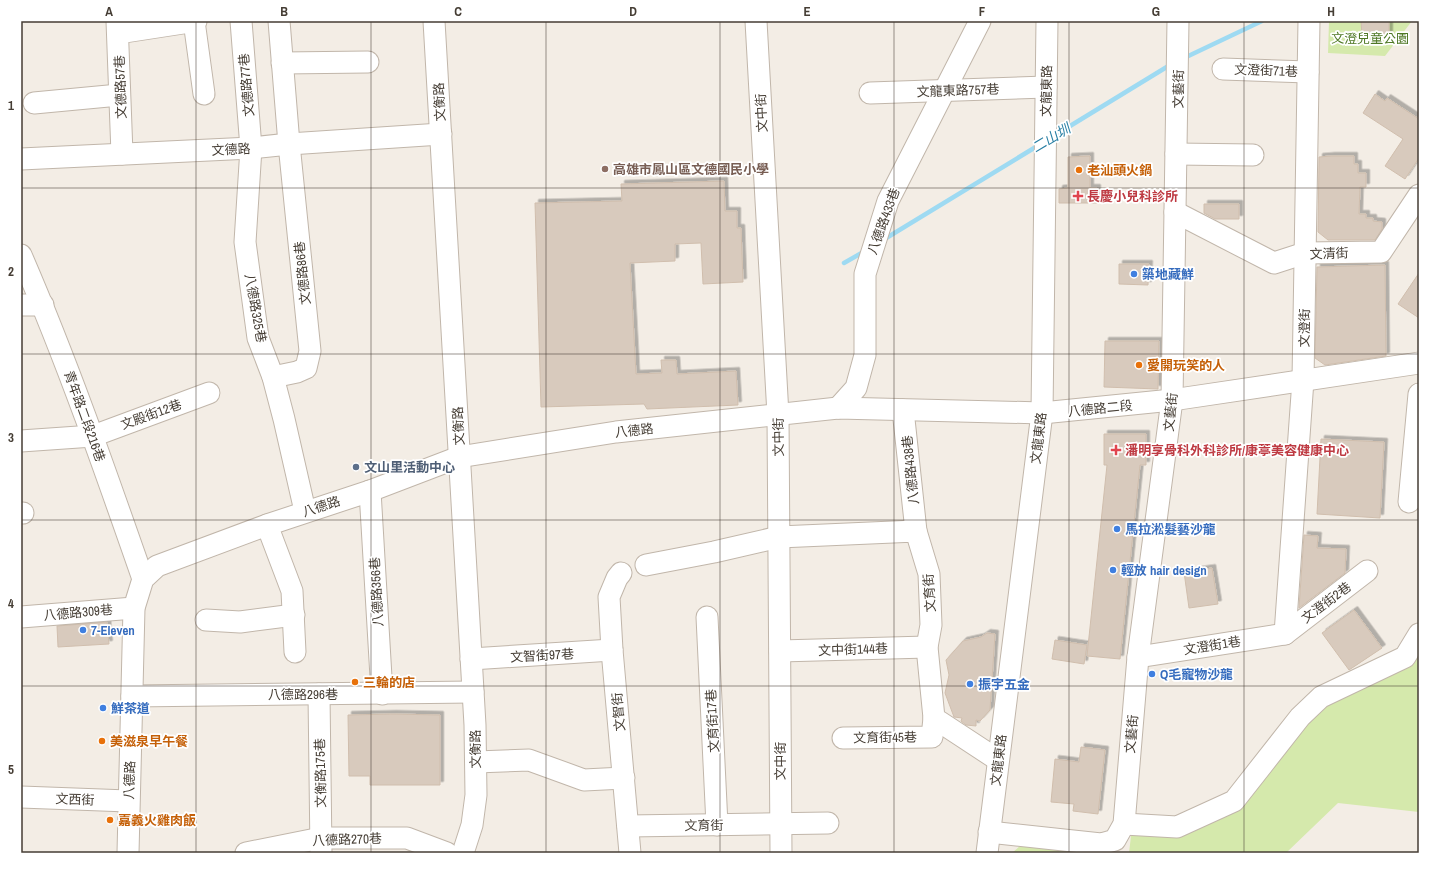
<svg xmlns="http://www.w3.org/2000/svg" width="1440" height="874" font-family="'Archivo Narrow','Noto Sans TC',sans-serif">
	<style>
		.green { fill: #d5e9ac }
		.lines { fill: none; stroke-linecap: round; stroke-linejoin: round }
		.stream { stroke: #9edaf2; stroke-width: 4.5 }
		.building { fill: #d8cabd; stroke: #d0bead; filter: url(#shadow) }
		.minor-casing { stroke: #c1b6aa; stroke-width: 23 }
		.minor { stroke: #fff; stroke-width: 21 }
		.grid { fill: none; stroke: #453d34; stroke-width: 1; stroke-opacity: 0.55 }
		.education-dot { fill: #8d6e63; stroke: #fff; stroke-width: 1.5 }
		.food-dot { fill: #e8710a; stroke: #fff; stroke-width: 1.5 }
		.health-dot { fill: #e0444e; stroke: #fff; stroke-width: 1.5 }
		.shop-dot { fill: #3f7fe0; stroke: #fff; stroke-width: 1.5 }
		.service-dot { fill: #5c6f8a; stroke: #fff; stroke-width: 1.5 }
		.labels { text-anchor: middle; stroke-width: 3.5; stroke-linejoin: round; paint-order: stroke }
		.park-label { font-size: 13px; fill: #4f7826; stroke: #fff }
		.street-label { font-size: 13px; fill: #453d34; stroke: #fff }
		.education-label { font-size: 13px; font-weight: bold; fill: #785e54; stroke: #fff; text-anchor: start }
		.food-label { font-size: 13px; font-weight: bold; fill: #c56008; stroke: #fff; text-anchor: start }
		.health-label { font-size: 13px; font-weight: bold; fill: #be3a42; stroke: #fff; text-anchor: start }
		.shop-label { font-size: 13px; font-weight: bold; fill: #366cbe; stroke: #fff; text-anchor: start }
		.service-label { font-size: 13px; font-weight: bold; fill: #4e5e75; stroke: #fff; text-anchor: start }
		.water-label { font-size: 14px; font-style: italic; fill: #287fa4; stroke: #fff }
		.neatline { fill: none; stroke: #453d34; stroke-width: 1.5 }
		.grid-label { font-size: 13px; text-anchor: middle; font-weight: bold; fill: #453d34 }
	</style>
	<defs>
		<filter id="shadow"><feDropShadow dx="3.5" dy="-3.5" stdDeviation="0" flood-color="#0004"/></filter>
	</defs>
	<rect width="100%" height="100%" fill="#f3ede5"/>
	<g class="green">
		<path d="M1329 21H1412L1385 56 1328 53Z"/>
		<path d="M1419 654V812L1338 803 1286 853H1129L1131 836 1177 833 1285 749 1323 706Z"/>
		<path d="M1021 845 1086 853H1012Z"/>
	</g>
	<g class="lines">
		<g class="stream">
			<path d="M1182 59 1262 21"/>
			<path d="M1052 137 1170 65"/>
			<path d="M883 240 1039 145"/>
			<path d="M844 263 865 251"/>
		</g>
	</g>
	<g class="building">
		<path d="M1361 21H1389V35L1362 37Z"/>
		<path d="M1375 94 1385 101 1387 98 1419 119V158L1405 179 1385 166 1403 139 1363 113Z"/>
		<path d="M1090 156V188H1097V203H1059V189L1068 188V157Z"/>
		<path d="M1331 156H1354V164H1358V173H1366V187H1360L1359 214H1366V218H1373V221L1382 222V229L1375 240H1328L1318 232 1319 157Z"/>
		<path d="M724 181 725 211H737V228H741L743 282 703 284 701 243 675 244V261L630 263 636 374 662 373 661 360H676L677 374 736 371 738 405 647 409 644 404 541 407 535 203 622 201 621 184Z"/>
		<path d="M1204 204H1239V219H1215L1204 213Z"/>
		<path d="M1119 264H1149L1148 285 1119 284Z"/>
		<path d="M1385 265 1386 356 1325 365 1315 358 1317 267Z"/>
		<path d="M1419 273V318L1398 304Z"/>
		<path d="M1105 341H1159L1158 389 1104 387Z"/>
		<path d="M1104 434H1146V465H1140L1120 659 1087 656 1107 465H1104Z"/>
		<path d="M1321 439 1384 442 1380 518 1317 514Z"/>
		<path d="M1304 535 1318 536 1317 548 1346 549 1345 573 1299 608Z"/>
		<path d="M1212 568 1218 604 1189 608 1184 572Z"/>
		<path d="M1354 610 1382 648 1349 670 1322 633Z"/>
		<path d="M107 622 109 644 58 647 57 626Z"/>
		<path d="M987 633 995 634 990 710 980 721 976 720V726L966 725 961 721 962 718 954 717 945 693 949 675 946 660 963 641 981 637Z"/>
		<path d="M1055 640 1087 645 1084 664 1052 659Z"/>
		<path d="M393 714 440 715V785H370V776H349L348 715Z"/>
		<path d="M1081 747 1105 750 1098 814 1073 811 1074 804 1051 802 1055 759 1079 762Z"/>
	</g>
	<g class="lines">
		<defs>
			<g id="minor">
				<path d="M117 21 122 154"/>
				<path d="M194 21 204 94"/>
				<path d="M241 21 251 148 245 242 258 338 273 377 284 419 305 511"/>
				<path d="M434 21 475 725 476 795 472 825 463 853"/>
				<path d="M756 21 778 415 781 853"/>
				<path d="M118 33 196 21"/>
				<path d="M282 63 368 62"/>
				<path d="M1223 69 1308 72"/>
				<path d="M870 93 1046 87"/>
				<path d="M34 103 119 95"/>
				<path d="M1176 154 1253 155"/>
				<path d="M21 159 251 148 289 144 441 134"/>
				<path d="M1175 212 1274 263 1305 253 1381 252 1419 195"/>
				<path d="M21 255C67 361 105 470 143 579"/>
				<path d="M21 305H43"/>
				<path d="M273 377 297 372 306 368 310 351 289 144 279 21"/>
				<path d="M838 408 856 388 865 355V274L888 201 980 21"/>
				<path d="M903 410 916 531"/>
				<path d="M21 441 93 436 209 393"/>
				<path d="M370 491 382 694"/>
				<path d="M1409 502 1419 394"/>
				<path d="M21 513H23"/>
				<path d="M267 525 292 591 295 652"/>
				<path d="M646 565 714 552 779 537 916 531 929 574 931 625 927 647 934 718 998 760"/>
				<path d="M621 573 617 578 609 597 612 650 630 853"/>
				<path d="M21 617 134 608"/>
				<path d="M707 617 717 825"/>
				<path d="M206 620 240 622 294 615"/>
				<path d="M1285 634 1303 380 1309 21"/>
				<path d="M780 651 927 647"/>
				<path d="M1138 657 1285 634 1367 571"/>
				<path d="M471 659 612 650"/>
				<path d="M319 694 321 853"/>
				<path d="M132 696 473 692"/>
				<path d="M843 738 932 737 934 718"/>
				<path d="M476 762 529 760 584 780 624 778"/>
				<path d="M21 797 128 801"/>
				<path d="M1124 824 1177 827 1234 801 1300 717 1321 697 1405 657 1419 634"/>
				<path d="M628 826 828 823"/>
				<path d="M989 832 1101 844 1115 840 1124 824 1138 657 1172 400 1178 21"/>
				<path d="M128 853 134 608 143 579 157 566 267 525 370 491 459 457 616 432 838 408 1042 413 1172 400 1419 363"/>
				<path d="M246 853 321 838H407L447 853"/>
				<path d="M987 853 1042 413 1047 21"/>
			</g>
		</defs>
		<use href="#minor" class="minor-casing"/>
		<use href="#minor" class="minor"/>
	</g>
	<path class="grid" d="M196 21V853M371 21V853M546 21V853M720 21V853M894 21V853M1069 21V853M1244 21V853M21 188H1419M21 354H1419M21 520H1419M21 686H1419"/>
	<circle class="education-dot" cx="605" cy="169" r="4"/>
	<g class="food-dot">
		<circle cx="1079" cy="170" r="4"/>
		<circle cx="1139" cy="365" r="4"/>
		<circle cx="355" cy="682" r="4"/>
		<circle cx="102" cy="741" r="4"/>
		<circle cx="110" cy="820" r="4"/>
	</g>
	<g class="health-dot">
		<path d="M1076 190h4v4h4v4h-4v4h-4v-4h-4v-4h4z"/>
		<path d="M1114 444h4v4h4v4h-4v4h-4v-4h-4v-4h4z"/>
	</g>
	<g class="shop-dot">
		<circle cx="1134" cy="274" r="4"/>
		<circle cx="1117" cy="529" r="4"/>
		<circle cx="1113" cy="570" r="4"/>
		<circle cx="83" cy="630" r="4"/>
		<circle cx="1152" cy="674" r="4"/>
		<circle cx="970" cy="684" r="4"/>
		<circle cx="103" cy="708" r="4"/>
	</g>
	<circle class="service-dot" cx="356" cy="467" r="4"/>
	<g class="labels">
		<g class="park-label">
			<text x="1370" y="43">文澄兒童公園</text>
		</g>
		<g class="street-label">
			<text transform="translate(1266 70) rotate(2)" y="5">文澄街71巷</text>
			<text transform="translate(246 85) rotate(-95)" y="5">文德路77巷</text>
			<text transform="translate(120 87) rotate(-92)" y="5">文德路57巷</text>
			<text transform="translate(1178 89) rotate(-89)" y="5">文藝街</text>
			<text transform="translate(958 90) rotate(-2)" y="5">文龍東路757巷</text>
			<text transform="translate(1046 91) rotate(-89)" y="5">文龍東路</text>
			<text transform="translate(439 102) rotate(-93)" y="5">文衡路</text>
			<text transform="translate(761 113) rotate(-93)" y="5">文中街</text>
			<text transform="translate(231 149) rotate(-3)" y="5">文德路</text>
			<text transform="translate(883 221) rotate(-70)" y="5">八德路433巷</text>
			<text transform="translate(1329 253) rotate(-2)" y="5">文清街</text>
			<text transform="translate(302 273) rotate(-96)" y="5">文德路86巷</text>
			<text transform="translate(256 308) rotate(80)" y="5">八德路325巷</text>
			<text transform="translate(1304 328) rotate(-89)" y="5">文澄街</text>
			<text transform="translate(1100 408) rotate(-6)" y="5">八德路二段</text>
			<text transform="translate(1170 412) rotate(-84)" y="5">文藝街</text>
			<text transform="translate(151 414) rotate(-20)" y="5">文殿街12巷</text>
			<text transform="translate(85 416) rotate(70)" y="5">青年路二段216巷</text>
			<text transform="translate(458 426) rotate(-93)" y="5">文衡路</text>
			<text transform="translate(634 430) rotate(-6)" y="5">八德路</text>
			<text transform="translate(778 437) rotate(-91)" y="5">文中街</text>
			<text transform="translate(1038 438) rotate(-83)" y="5">文龍東路</text>
			<text transform="translate(910 470) rotate(-96)" y="5">八德路438巷</text>
			<text transform="translate(321 506) rotate(-18)" y="5">八德路</text>
			<text transform="translate(376 592) rotate(-93)" y="5">八德路356巷</text>
			<text transform="translate(929 593) rotate(-94)" y="5">文育街</text>
			<text transform="translate(1326 602) rotate(-37)" y="5">文澄街2巷</text>
			<text transform="translate(78 612) rotate(-5)" y="5">八德路309巷</text>
			<text transform="translate(1212 645) rotate(-9)" y="5">文澄街1巷</text>
			<text transform="translate(853 649) rotate(-2)" y="5">文中街144巷</text>
			<text transform="translate(542 655) rotate(-3)" y="5">文智街97巷</text>
			<text x="303" y="699">八德路296巷</text>
			<text transform="translate(618 712) rotate(-95)" y="5">文智街</text>
			<text transform="translate(712 721) rotate(-93)" y="5">文育街17巷</text>
			<text transform="translate(1131 734) rotate(-85)" y="5">文藝街</text>
			<text transform="translate(885 737) rotate(-1)" y="5">文育街45巷</text>
			<text transform="translate(475 749) rotate(-91)" y="5">文衡路</text>
			<text transform="translate(998 760) rotate(-83)" y="5">文龍東路</text>
			<text transform="translate(780 761) rotate(-90)" y="5">文中街</text>
			<text transform="translate(320 773) rotate(-91)" y="5">文衡路175巷</text>
			<text transform="translate(129 780) rotate(-88)" y="5">八德路</text>
			<text transform="translate(75 799) rotate(2)" y="5">文西街</text>
			<text transform="translate(704 825) rotate(-1)" y="5">文育街</text>
			<text transform="translate(347 839) rotate(-2)" y="5">八德路270巷</text>
		</g>
		<g class="education-label">
			<text x="613" y="174">高雄市鳳山區文德國民小學</text>
		</g>
		<g class="food-label">
			<text x="1087" y="175">老汕頭火鍋</text>
			<text x="1147" y="370">愛開玩笑的人</text>
			<text x="363" y="687">三輪的店</text>
			<text x="110" y="746">美滋泉早午餐</text>
			<text x="118" y="825">嘉義火雞肉飯</text>
		</g>
		<g class="health-label">
			<text x="1087" y="201">長慶小兒科診所</text>
			<text x="1125" y="455">潘明享骨科外科診所/康葶美容健康中心</text>
		</g>
		<g class="shop-label">
			<text x="1142" y="279">築地藏鮮</text>
			<text x="1125" y="534">馬拉淞髮藝沙龍</text>
			<text x="1121" y="575">輕放 hair design</text>
			<text x="91" y="635">7-Eleven</text>
			<text x="1160" y="679">Q毛寵物沙龍</text>
			<text x="978" y="689">振宇五金</text>
			<text x="111" y="713">鮮茶道</text>
		</g>
		<g class="service-label">
			<text x="364" y="472">文山里活動中心</text>
		</g>
		<g class="water-label">
			<text transform="translate(1051 138) rotate(-31)" y="5">二山圳</text>
		</g>
	</g>
	<rect width="1440" height="874" fill="none" stroke="#ffffff" stroke-width="44"/>
	<rect x="22" y="22" width="1396" height="830" class="neatline"/>
	<g class="grid-label">
		<text x="109" y="16">A</text>
		<text x="284" y="16">B</text>
		<text x="458" y="16">C</text>
		<text x="633" y="16">D</text>
		<text x="807" y="16">E</text>
		<text x="982" y="16">F</text>
		<text x="1156" y="16">G</text>
		<text x="1331" y="16">H</text>
		<text x="11" y="110">1</text>
		<text x="11" y="276">2</text>
		<text x="11" y="442">3</text>
		<text x="11" y="608">4</text>
		<text x="11" y="774">5</text>
	</g>
</svg>
